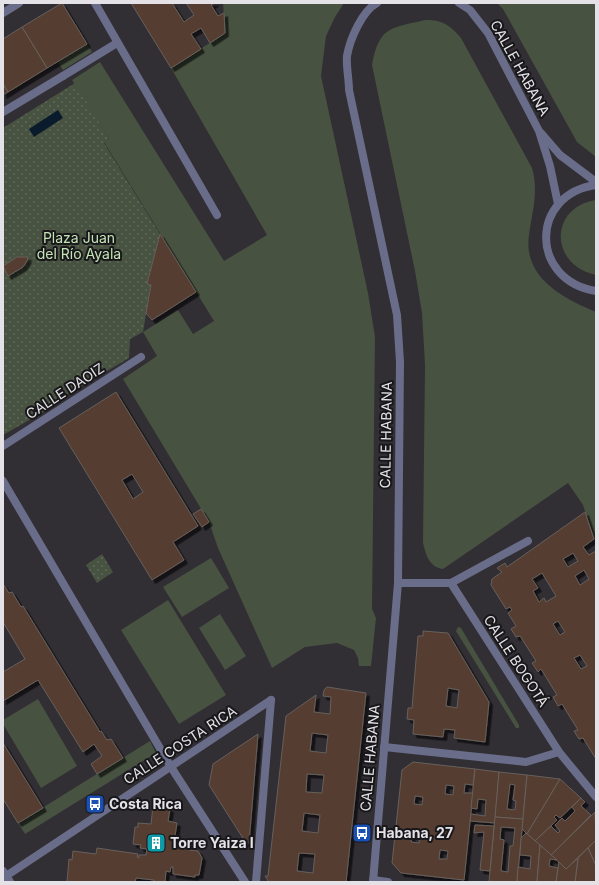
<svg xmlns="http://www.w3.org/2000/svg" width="599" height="885" font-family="Inter,sans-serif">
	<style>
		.green { fill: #475241 }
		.park { fill: url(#park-dots) }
		.water { fill: #0a1b2c }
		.building { fill: #563d30; stroke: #67605c; fill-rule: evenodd; filter: url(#shadow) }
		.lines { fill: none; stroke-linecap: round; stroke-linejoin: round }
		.pedestrian { stroke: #6a6d8a; stroke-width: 8 }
		.minor { stroke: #6a6d8a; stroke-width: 8 }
		.tertiary { stroke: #6a6d8a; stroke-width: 8 }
		.labels { text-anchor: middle; stroke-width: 4; stroke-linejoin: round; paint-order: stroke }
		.street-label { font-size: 14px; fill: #e4e2e6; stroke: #18171a }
		.park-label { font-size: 14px; fill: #c4e3b5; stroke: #18171a }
		.poi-label { font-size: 14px; font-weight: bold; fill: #e4e2e6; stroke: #18171a; text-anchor: start }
	</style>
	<defs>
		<pattern id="park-dots" width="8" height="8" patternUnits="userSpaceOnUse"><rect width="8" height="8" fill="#475241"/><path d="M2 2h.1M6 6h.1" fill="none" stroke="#616b5c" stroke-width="1.8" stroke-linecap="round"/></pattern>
		<filter id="shadow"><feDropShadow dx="3.5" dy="3.5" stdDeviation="0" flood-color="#0009"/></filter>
	</defs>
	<rect width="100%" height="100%" fill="#312e34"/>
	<g class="green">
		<path d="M223 3H344L335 17 326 36 321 76 368 293 375 337 372 609 376 618 371 666H359L358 658 354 650 337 643 305 647 272 668 218 548 209 522 123 379 157 356 143 332 178 310 193 334 214 321 104 142 109 139 72 80 100 62 224 261 267 235 171 68 225 33Z"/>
		<path d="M497 3H596V157L577 142 503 9Z"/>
		<path d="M425 20C442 19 451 26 461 38L532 168C539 192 532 212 529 235 523 278 563 298 596 312V545L583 505 568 483 443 569C429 567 426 555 423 543L425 365 422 313 415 271 372 65C379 26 391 28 425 20Z"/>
		<path d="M87 44 92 52 63 70 58 62Z"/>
		<path d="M596 200V275C549 265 549 207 596 200Z"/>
		<path d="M211 558 229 588 182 617 163 587Z"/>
		<path d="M168 600 226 695 179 724 121 630Z"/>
		<path d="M220 614 246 656 225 670 199 628Z"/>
		<path d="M458 627 461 628 519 725V728H516L456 631Z"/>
		<path d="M38 699 77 766 41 788 3 724V720Z"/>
		<path d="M150 741 156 753 25 834 18 823Z"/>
	</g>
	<g class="park">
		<path d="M75 83 109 139 104 143 160 234 147 284 151 285 143 332 130 339 129 358 56 401 52 407 3 435V128Z"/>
		<path d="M102 554 113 572 97 583 86 565Z"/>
	</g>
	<path class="water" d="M58 110 63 118 34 137 29 129Z"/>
	<g class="building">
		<path d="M62 3 87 44 47 68 22 27Z"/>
		<path d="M131 3H172L184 22 194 15 186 3H215L211 5 218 16 224 13 225 33 210 43 201 28 191 34 201 49 171 68Z"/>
		<path d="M22 27 47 68 8 92 3 84V39Z"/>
		<path d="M3 84 8 92 3 95Z"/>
		<path d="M160 234 196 292 152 320 146 313 151 285 147 284Z"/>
		<path d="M17 257H28L27 261 23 267 8 276 3 266Z"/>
		<path d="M116 392 198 526 173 542 184 560 152 580 59 428ZM132 474 143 492 133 499 122 480Z"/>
		<path d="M201 509 209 522 202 527 193 514Z"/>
		<path d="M585 512 594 539 583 547 589 555 596 551V759L583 738 579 739 574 731 578 730 562 704 558 706 553 697 557 695 541 669 538 672 532 663 536 661 520 636 516 637 511 629 516 626 508 613 512 610 510 607 506 609 491 585 492 579 502 572 497 568 505 563 507 567ZM573 553 578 561 568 567 563 559ZM584 570 589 579 580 585 575 576ZM542 573 556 596 546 602 544 598 539 602 533 591 538 588 532 579ZM558 621 565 632 560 635 553 624ZM580 655 587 666 581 669 574 658Z"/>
		<path d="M3 584 9 593 12 592 21 607 23 606 100 732 101 731 107 740 111 739 123 758 97 774 91 764 102 756 94 744 83 752 38 680 3 701V672L25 659 3 622Z"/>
		<path d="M423 631 448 633 489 702 485 742 454 738 455 730 444 729 443 737 413 734 414 720 407 719 408 708H412L418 636H423ZM448 688 459 690 457 708 446 706Z"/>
		<path d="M327 687 366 693 346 882H269L265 876H268L286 716 316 695 314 712 330 714 331 697 323 696 324 690ZM312 733 328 735 326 753 310 751ZM307 774 324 775 322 793 306 792ZM304 813 320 815 318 833 302 831ZM299 853 315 854 313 873 297 871Z"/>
		<path d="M258 734 249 843H246L209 785 213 764Z"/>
		<path d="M3 743 43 808 18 823 3 799Z"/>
		<path d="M413 762 475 769 473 785 465 784 464 793H473L464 880 401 873 392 863 402 770ZM446 785 454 786 453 795 445 794ZM415 796 423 797 422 805 414 804ZM412 833 420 834 419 843 411 842ZM440 850 448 851 447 859H439Z"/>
		<path d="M475 769 499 772 495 823 470 821 471 814 485 816 486 800 478 799 477 809 471 808Z"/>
		<path d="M499 772 527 775 523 819 495 817ZM510 784 515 785 513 800 516 801 515 810 507 809Z"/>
		<path d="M527 775 560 779 527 834 522 829Z"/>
		<path d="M560 779 581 798 560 818 556 815 554 817 557 820 535 841 527 834Z"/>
		<path d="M581 798 585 802 581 806 591 815 551 855 535 841 551 826 558 833 560 831 555 825 562 818 565 821 575 811 572 807Z"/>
		<path d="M153 806 170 809 168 821 177 823 174 842 190 845 189 850 198 851 202 858 199 875H195V877L173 874V867H171L170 872 166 871 165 882H154V880L136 878 135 882H67L69 859 72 860 73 851 96 854 97 848 138 854 137 857 139 858V855H146L147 849 140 848 141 845 133 844 135 827H138V823L151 824Z"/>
		<path d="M595 812 596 840 566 869 551 855Z"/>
		<path d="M495 817 523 819 517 882H489ZM501 827 515 828 513 846H510L508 872 501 871 504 840 500 839Z"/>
		<path d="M475 825 494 826 490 871 480 870 484 832 474 833Z"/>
		<path d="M526 833 540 845 537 882H517L518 867 530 869 531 856 520 855 521 838Z"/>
		<path d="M596 840V866L588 848Z"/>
		<path d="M540 845 557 860 550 859 549 866 558 868 556 882H537Z"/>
		<path d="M588 848 596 866V882H575L578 858Z"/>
		<path d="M578 858 575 882H556L559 862 566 869Z"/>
	</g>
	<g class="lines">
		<g class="pedestrian">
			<path d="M3 13 19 3"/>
			<path d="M63 76 117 43"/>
			<path d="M3 481 171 767"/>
			<path d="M256 882 271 700"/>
		</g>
		<g class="minor">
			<path d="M95 3 217 215"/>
			<path d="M459 3 470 10 488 33 539 131 550 166 558 204"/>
			<path d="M3 112 63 76"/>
			<path d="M541 133 560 155 596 182"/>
			<path d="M596 185C530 194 529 280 596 291"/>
			<path d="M3 446 141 357"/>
			<path d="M398 583H451L528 541"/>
			<path d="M451 583 559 752 596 797"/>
			<path d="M384 747 526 762 559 752"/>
			<path d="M171 767 245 882"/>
			<path d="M3 878 271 700"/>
			<path d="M373 880 388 882"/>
			<path d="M373 882 398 583 400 362 397 315 349 90C349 79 346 66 347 56 350 39 362 11 377 3"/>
		</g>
		<path class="tertiary" d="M3 871 10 882"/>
	</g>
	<defs>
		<symbol id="bus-square" viewBox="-11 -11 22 22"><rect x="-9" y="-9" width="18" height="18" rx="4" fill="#1a4fb4" stroke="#18171a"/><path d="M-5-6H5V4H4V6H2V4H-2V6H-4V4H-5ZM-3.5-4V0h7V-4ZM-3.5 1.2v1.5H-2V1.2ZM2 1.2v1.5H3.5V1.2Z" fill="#fff"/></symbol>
		<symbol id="building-square" viewBox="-11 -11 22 22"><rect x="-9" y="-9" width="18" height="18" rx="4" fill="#0f9aa8" stroke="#18171a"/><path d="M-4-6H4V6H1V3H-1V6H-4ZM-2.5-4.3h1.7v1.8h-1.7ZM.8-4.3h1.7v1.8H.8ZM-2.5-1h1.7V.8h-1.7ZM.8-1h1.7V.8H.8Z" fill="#fff"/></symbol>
	</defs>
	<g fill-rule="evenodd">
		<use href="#bus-square" x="84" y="793" width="22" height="22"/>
		<use href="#bus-square" x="351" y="822" width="22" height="22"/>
		<use href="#building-square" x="145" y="832" width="22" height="22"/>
	</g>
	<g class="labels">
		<g class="street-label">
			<text transform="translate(520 68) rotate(61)" y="5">CALLE HABANA</text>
			<text transform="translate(65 391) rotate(-33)" y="5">CALLE DAOIZ</text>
			<text transform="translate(386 435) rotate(-89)" y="5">CALLE HABANA</text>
			<text transform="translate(516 661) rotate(57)" y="5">CALLE BOGOTÁ</text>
			<text transform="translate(180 745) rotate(-33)" y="5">CALLE COSTA RICA</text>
			<text transform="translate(370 758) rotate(-85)" y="5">CALLE HABANA</text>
		</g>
		<g class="park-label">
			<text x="79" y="243">Plaza Juan<tspan x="79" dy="16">del Río Ayala</tspan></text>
		</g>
		<g class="poi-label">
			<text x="109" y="809">Costa Rica</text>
			<text x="376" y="838">Habana, 27</text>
			<text x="170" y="848">Torre Yaiza I</text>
		</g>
	</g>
	<rect width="599" height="885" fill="none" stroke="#e4e2e6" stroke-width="8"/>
</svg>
